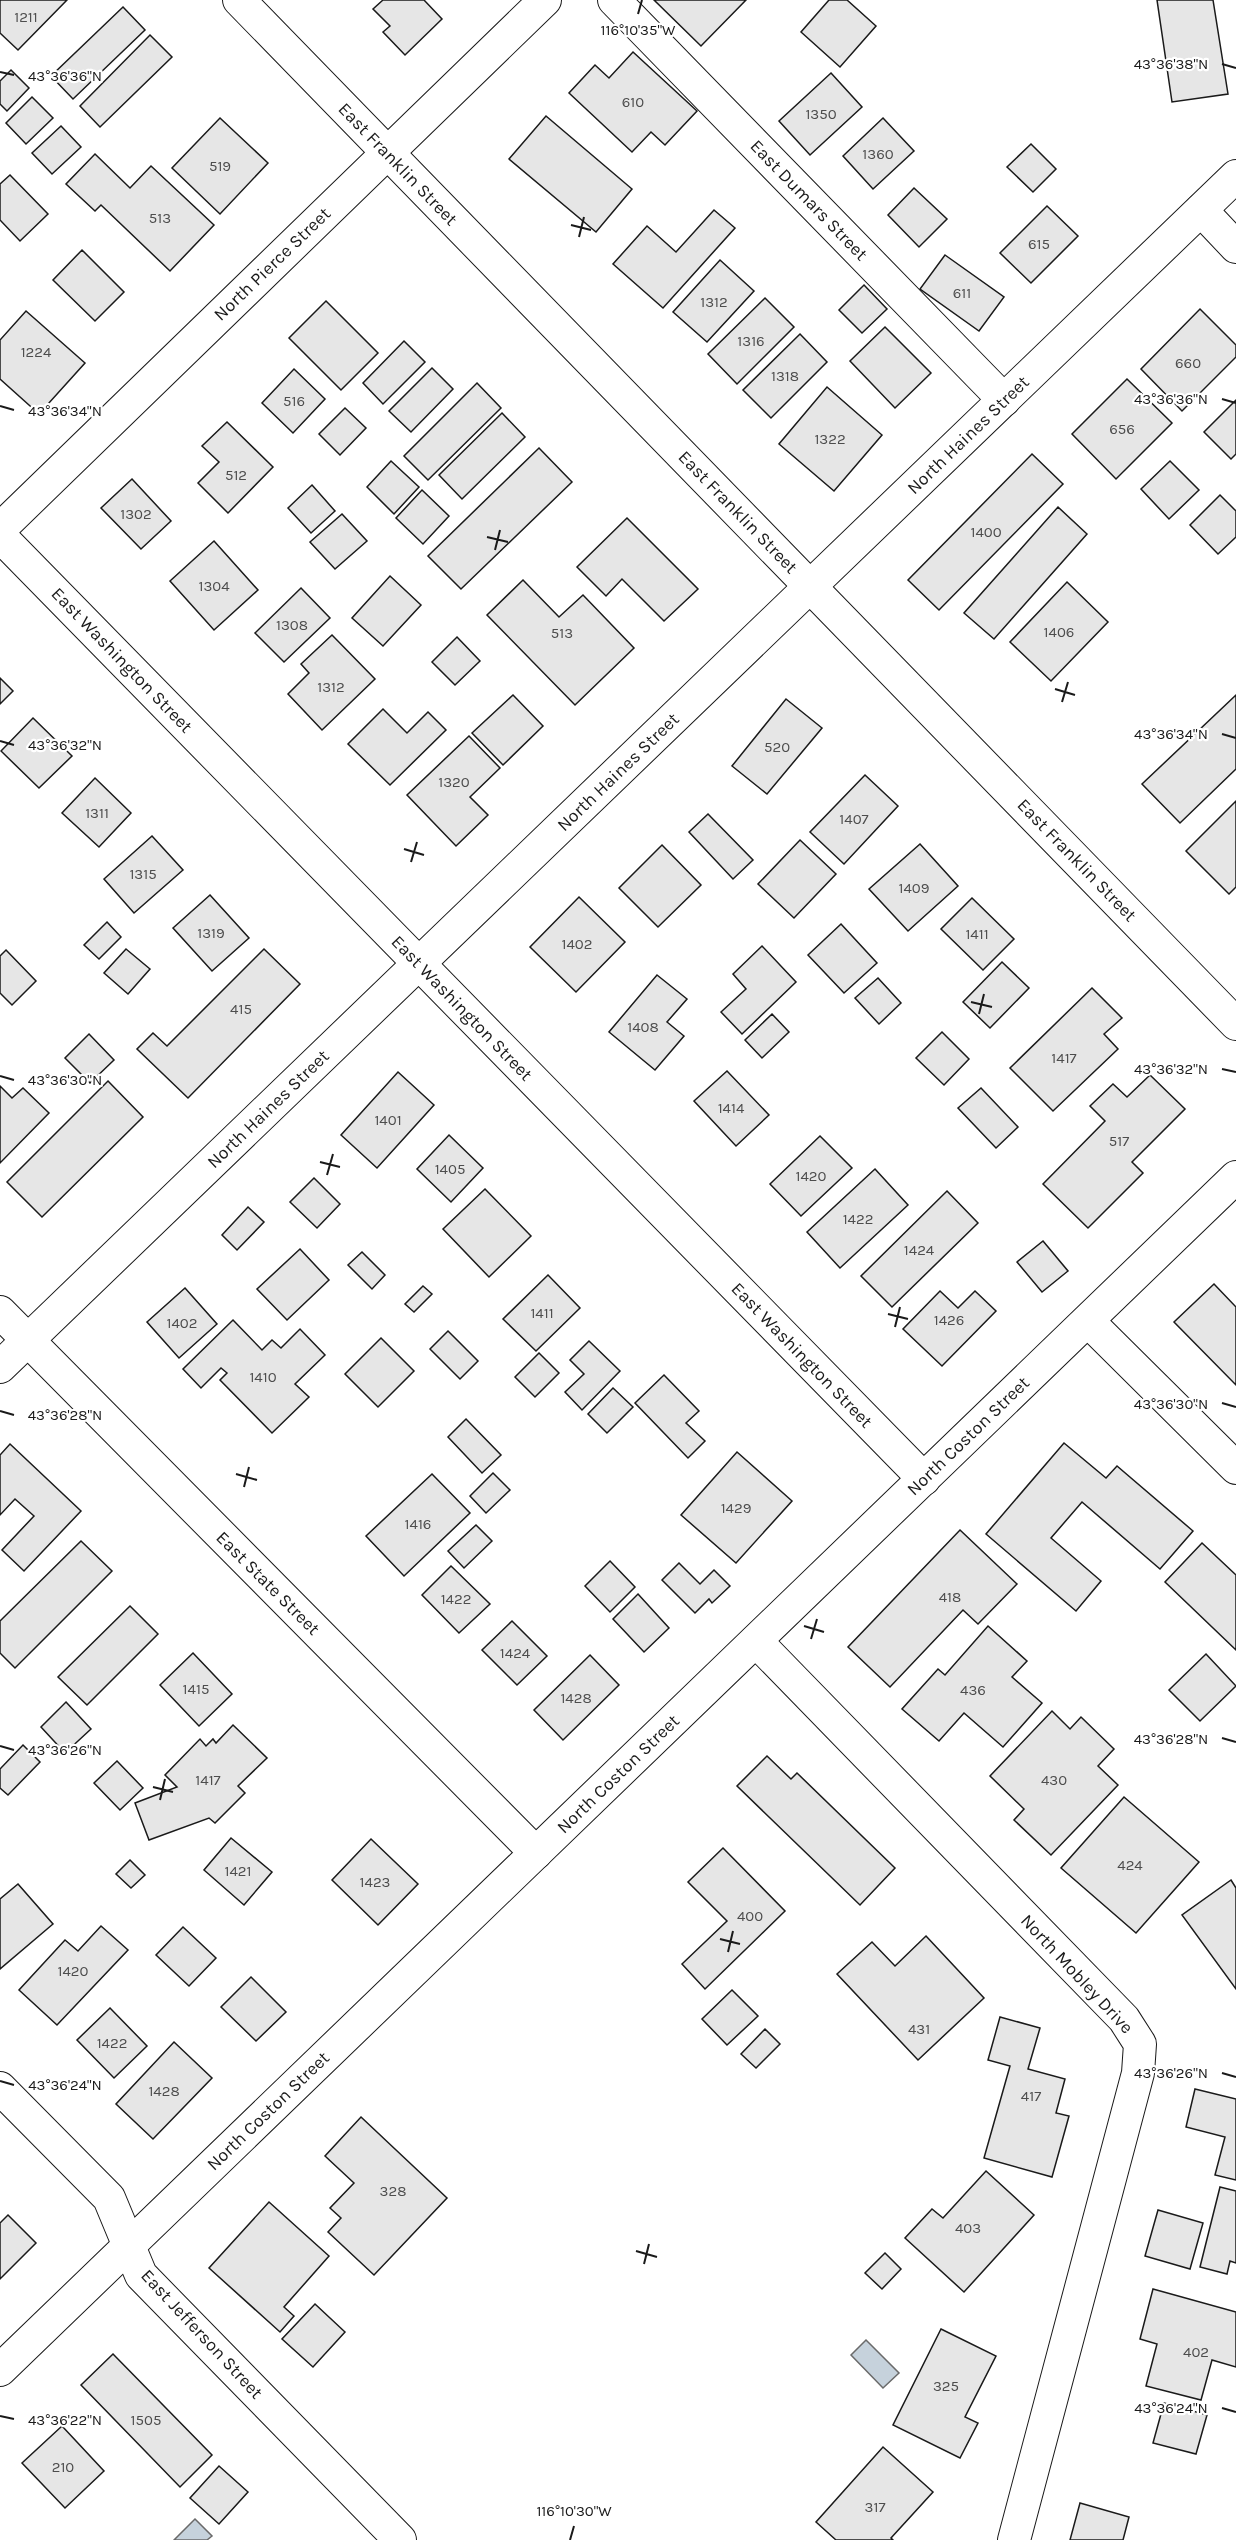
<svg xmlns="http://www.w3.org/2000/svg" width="1236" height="2540" font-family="Karla,sans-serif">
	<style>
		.water { fill: #c6d2dc; stroke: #6a6a6a; stroke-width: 1.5 }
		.building { fill: #e6e6e6; stroke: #1a1a1a; stroke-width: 1.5 }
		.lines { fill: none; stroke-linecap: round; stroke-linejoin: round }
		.minor-casing { stroke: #1a1a1a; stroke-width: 34 }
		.minor { stroke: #fff; stroke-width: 32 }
		.ticks { fill: none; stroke: #1a1a1a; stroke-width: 2 }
		.labels { text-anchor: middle; stroke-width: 4.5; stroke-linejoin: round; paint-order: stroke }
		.number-label { font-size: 15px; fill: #4d4d4d }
		.street-label { font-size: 18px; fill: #1a1a1a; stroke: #fff }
		.ticks-label { font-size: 15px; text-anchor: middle; fill: #1a1a1a; stroke: #fff; stroke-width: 4.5; stroke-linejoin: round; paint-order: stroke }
	</style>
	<rect width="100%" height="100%" fill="#fff"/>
	<g class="water">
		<path d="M866 2340 899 2373 883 2388 851 2355Z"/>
		<path d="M195 2519 212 2536 207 2540H174Z"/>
	</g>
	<g class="building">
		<path d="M0 0H67L18 50 0 33Z"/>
		<path d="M383 0H424L442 19 405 55 383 32 390 26 373 9Z"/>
		<path d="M654 0H746L701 46Z"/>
		<path d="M829 0H847L876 26 840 67 801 32Z"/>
		<path d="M1157 0H1213L1228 94 1172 102Z"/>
		<path d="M123 7 145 30 73 99 51 76Z"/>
		<path d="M150 35 172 57 100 127 80 106Z"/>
		<path d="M633 52 697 111 665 145 651 132 632 152 569 93 595 65 609 78Z"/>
		<path d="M11 70 29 88 7 111 0 104V81Z"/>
		<path d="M831 73 862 107 810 155 779 121Z"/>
		<path d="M32 97 53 118 26 144 6 123Z"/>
		<path d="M546 116 632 189 596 232 509 159Z"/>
		<path d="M220 118 268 163 220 214 172 168Z"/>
		<path d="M883 118 914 151 873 189 843 156Z"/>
		<path d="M61 126 81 147 52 174 32 153Z"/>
		<path d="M1031 144 1056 169 1033 192 1007 167Z"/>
		<path d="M95 154 130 188 151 166 214 225 170 271 101 205 95 211 66 184Z"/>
		<path d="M10 175 48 214 20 241 0 220V184Z"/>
		<path d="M914 188 947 219 919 247 888 215Z"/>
		<path d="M1047 206 1078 236 1031 283 1000 253Z"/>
		<path d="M714 210 735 228 663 308 613 264 647 226 676 252Z"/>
		<path d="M82 250 124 292 95 321 53 280Z"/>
		<path d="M945 255 1004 297 979 331 920 289Z"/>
		<path d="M720 260 754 291 707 342 673 312Z"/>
		<path d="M864 285 887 309 862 333 839 310Z"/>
		<path d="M765 298 794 327 737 384 708 354Z"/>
		<path d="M326 301 378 353 341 390 289 338Z"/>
		<path d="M1200 309 1236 345V357L1182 411 1141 369Z"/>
		<path d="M26 311 85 363 39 414 0 379V340Z"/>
		<path d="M885 327 931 373 895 408 850 361Z"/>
		<path d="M800 334 827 362 771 418 743 390Z"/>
		<path d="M404 341 425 362 383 404 363 383Z"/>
		<path d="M432 368 453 389 411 432 389 411Z"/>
		<path d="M294 369 325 399 293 433 262 403Z"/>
		<path d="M1127 379 1172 423 1116 479 1072 434Z"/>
		<path d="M477 383 501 408 428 480 404 456Z"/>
		<path d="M827 387 882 435 834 491 779 444Z"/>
		<path d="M1236 400V454L1231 459 1204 432Z"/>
		<path d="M345 408 366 428 340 455 319 434Z"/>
		<path d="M502 413 525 437 462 499 439 475Z"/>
		<path d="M227 422 273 467 228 513 198 483 219 462 202 446Z"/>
		<path d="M539 448 572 482 461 589 428 556Z"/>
		<path d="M1032 454 1063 484 939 610 908 580Z"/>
		<path d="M391 461 419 487 394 514 367 487Z"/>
		<path d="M1170 461 1199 490 1169 519 1141 489Z"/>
		<path d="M132 479 171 521 141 549 101 508Z"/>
		<path d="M312 485 335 511 311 533 288 508Z"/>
		<path d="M422 490 449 516 423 544 396 518Z"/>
		<path d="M1220 495 1236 511V537L1218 554 1190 525Z"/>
		<path d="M1058 507 1087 534 994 639 964 613Z"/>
		<path d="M342 514 367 541 335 569 310 542Z"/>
		<path d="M627 518 698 589 664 621 622 579 606 596 577 567Z"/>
		<path d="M214 541 258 590 214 630 170 581Z"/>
		<path d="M390 576 421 605 383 646 352 618Z"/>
		<path d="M523 580 559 617 583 595 634 648 575 705 487 615Z"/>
		<path d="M1067 582 1108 622 1051 681 1010 642Z"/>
		<path d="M301 588 330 618 284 662 255 633Z"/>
		<path d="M332 635 375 679 322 730 288 694 309 673 301 664Z"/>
		<path d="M457 637 480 661 455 685 432 662Z"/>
		<path d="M0 678 13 691 0 704Z"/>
		<path d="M513 695 543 726 503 765 472 733Z"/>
		<path d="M1236 695V769L1180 823 1142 784Z"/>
		<path d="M786 699 822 728 767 794 732 766Z"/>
		<path d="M383 709 407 733 428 712 446 730 390 785 348 744Z"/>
		<path d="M33 718 72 756 39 788 1 751Z"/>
		<path d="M469 736 500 768 470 797 488 815 456 846 407 795Z"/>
		<path d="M865 775 898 806 844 864 810 832Z"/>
		<path d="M95 778 131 813 99 847 62 813Z"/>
		<path d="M1236 801V887L1229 894 1186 851Z"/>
		<path d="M708 814 753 860 733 879 689 832Z"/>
		<path d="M152 836 183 870 134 913 104 879Z"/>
		<path d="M800 840 836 874 794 918 758 884Z"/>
		<path d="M920 844 958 886 908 931 869 889Z"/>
		<path d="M662 845 701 885 658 927 619 888Z"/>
		<path d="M210 895 249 938 212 971 173 928Z"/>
		<path d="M579 897 625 942 576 992 530 947Z"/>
		<path d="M972 898 1014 939 983 970 941 929Z"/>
		<path d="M107 922 121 937 99 959 84 945Z"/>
		<path d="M841 924 877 963 844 993 808 955Z"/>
		<path d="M762 946 796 982 742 1034 721 1012 746 989 733 974Z"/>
		<path d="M126 949 150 969 128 994 104 973Z"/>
		<path d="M264 949 300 984 188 1098 137 1049 153 1033 167 1046Z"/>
		<path d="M6 950 36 981 12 1005 0 993V956Z"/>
		<path d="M1002 962 1029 988 990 1028 963 1002Z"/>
		<path d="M657 975 687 999 667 1022 684 1036 655 1070 609 1032Z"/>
		<path d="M878 978 901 1003 879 1024 855 998Z"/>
		<path d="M1092 988 1122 1018 1104 1034 1118 1049 1053 1111 1010 1068Z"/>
		<path d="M772 1014 789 1032 762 1058 745 1040Z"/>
		<path d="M942 1032 969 1059 944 1085 916 1058Z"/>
		<path d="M89 1034 114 1060 90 1083 65 1058Z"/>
		<path d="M727 1071 769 1115 736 1146 694 1101Z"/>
		<path d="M398 1072 434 1105 377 1168 341 1135Z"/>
		<path d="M1150 1075 1185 1109 1132 1162 1143 1173 1088 1228 1043 1184 1105 1121 1090 1106 1113 1084 1127 1097Z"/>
		<path d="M108 1081 143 1117 42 1217 7 1182Z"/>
		<path d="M0 1086 12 1098 23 1088 49 1113 0 1163Z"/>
		<path d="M981 1088 1018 1127 996 1148 958 1108Z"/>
		<path d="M449 1135 483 1168 451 1202 417 1169Z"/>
		<path d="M820 1136 852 1168 801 1216 770 1184Z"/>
		<path d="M875 1169 908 1205 840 1268 807 1232Z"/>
		<path d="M314 1178 340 1204 317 1228 290 1202Z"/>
		<path d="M485 1189 531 1236 489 1277 443 1229Z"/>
		<path d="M947 1191 978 1223 892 1307 861 1276Z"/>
		<path d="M248 1207 264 1222 237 1250 222 1235Z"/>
		<path d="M1043 1241 1068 1271 1042 1292 1017 1262Z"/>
		<path d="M300 1249 329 1280 287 1320 257 1289Z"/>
		<path d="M362 1252 385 1275 372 1289 348 1265Z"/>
		<path d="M548 1275 580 1308 536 1351 503 1319Z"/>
		<path d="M1214 1284 1236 1307V1385L1174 1322Z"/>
		<path d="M423 1286 432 1294 414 1312 405 1304Z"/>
		<path d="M185 1288 217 1324 179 1358 147 1322Z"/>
		<path d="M940 1291 958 1308 975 1291 996 1311 942 1366 903 1329Z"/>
		<path d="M233 1320 262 1350 272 1340 281 1348 300 1329 325 1355 295 1384 309 1397 272 1433 220 1380 227 1373 221 1368 201 1388 183 1369Z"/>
		<path d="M448 1331 478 1361 460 1379 430 1349Z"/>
		<path d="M381 1338 414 1371 378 1407 345 1374Z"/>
		<path d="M589 1341 620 1371 582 1410 565 1392 584 1374 570 1360Z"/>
		<path d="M539 1353 559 1373 535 1397 515 1377Z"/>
		<path d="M664 1375 699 1411 686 1423 705 1441 688 1458 635 1403Z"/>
		<path d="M613 1388 633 1407 607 1433 588 1414Z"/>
		<path d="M466 1419 501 1455 482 1473 448 1437Z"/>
		<path d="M1064 1443 1106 1478 1117 1466 1193 1531 1160 1569 1082 1502 1051 1538 1101 1581 1076 1611 986 1534Z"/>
		<path d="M10 1444 81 1511 24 1571 2 1550 34 1516 15 1499 0 1515V1455Z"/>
		<path d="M737 1452 792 1501 736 1563 681 1515Z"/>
		<path d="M493 1473 510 1490 486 1513 470 1496Z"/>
		<path d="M432 1474 470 1513 404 1576 366 1536Z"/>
		<path d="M476 1525 492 1541 464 1568 448 1551Z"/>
		<path d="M960 1530 1017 1584 978 1624 963 1610 890 1687 848 1647Z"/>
		<path d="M81 1541 112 1571 15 1668 0 1653V1621Z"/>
		<path d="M1202 1543 1236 1575V1650L1165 1582Z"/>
		<path d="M610 1561 635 1587 610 1612 585 1586Z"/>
		<path d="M679 1563 700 1584 714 1570 730 1586 712 1603 709 1599 695 1613 662 1580Z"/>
		<path d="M451 1566 490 1604 459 1633 422 1595Z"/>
		<path d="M638 1594 669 1628 644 1652 613 1619Z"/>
		<path d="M130 1606 158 1634 87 1705 58 1677Z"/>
		<path d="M512 1621 547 1656 517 1685 482 1650Z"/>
		<path d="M988 1626 1027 1661 1012 1677 1042 1703 1003 1747 964 1713 939 1741 902 1709 938 1669 945 1675Z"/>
		<path d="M193 1653 232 1694 199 1726 160 1685Z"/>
		<path d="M1206 1654 1236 1686 1200 1721 1169 1690Z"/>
		<path d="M590 1655 619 1685 563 1740 534 1710Z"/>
		<path d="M66 1702 91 1729 65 1753 41 1727Z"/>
		<path d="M1052 1711 1070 1729 1081 1717 1114 1749 1098 1766 1118 1785 1051 1855 1014 1820 1024 1809 990 1776Z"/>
		<path d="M233 1725 267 1758 238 1786 245 1793 215 1823 209 1818 149 1840 135 1803 177 1787 165 1775 200 1739 206 1746 213 1739 216 1743Z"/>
		<path d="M23 1745 40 1762 8 1795 0 1788V1769Z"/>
		<path d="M767 1756 791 1779 797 1773 895 1868 860 1905 737 1786Z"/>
		<path d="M117 1761 143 1788 120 1810 94 1783Z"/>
		<path d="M1124 1797 1199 1862 1136 1933 1061 1868Z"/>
		<path d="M231 1838 272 1872 244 1905 204 1870Z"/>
		<path d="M371 1839 418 1884 378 1925 332 1880Z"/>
		<path d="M723 1848 785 1911 705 1989 682 1964 727 1921 688 1882Z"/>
		<path d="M130 1860 145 1875 131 1888 116 1874Z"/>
		<path d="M1231 1880 1236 1888V1989L1182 1915Z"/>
		<path d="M18 1884 53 1924 0 1969V1899Z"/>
		<path d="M101 1926 128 1950 57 2025 19 1990 65 1940 78 1951Z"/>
		<path d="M183 1927 216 1958 189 1986 156 1955Z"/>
		<path d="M926 1936 984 1998 918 2060 837 1974 872 1942 895 1966Z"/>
		<path d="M251 1977 286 2012 256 2041 221 2007Z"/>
		<path d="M732 1990 758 2016 727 2045 702 2019Z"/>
		<path d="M110 2008 147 2046 114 2078 77 2040Z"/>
		<path d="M1000 2017 1040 2028 1028 2069 1065 2079 1056 2113 1069 2116 1052 2177 984 2158 1010 2066 988 2060Z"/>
		<path d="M765 2029 780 2044 756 2068 741 2054Z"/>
		<path d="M174 2042 212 2078 153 2139 116 2104Z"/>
		<path d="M1195 2089 1236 2099V2180L1215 2175 1225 2137 1186 2127Z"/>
		<path d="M361 2117 447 2198 374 2275 328 2232 341 2218 330 2208 354 2183 325 2156Z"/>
		<path d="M986 2171 1034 2215 964 2292 905 2238 932 2209 943 2218Z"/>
		<path d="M1220 2187 1236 2191V2263L1230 2261 1227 2274 1200 2267Z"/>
		<path d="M269 2202 329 2256 284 2307 294 2316 280 2332 209 2268Z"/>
		<path d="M1158 2210 1203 2223 1190 2269 1145 2256Z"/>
		<path d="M8 2215 36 2243 0 2279V2223Z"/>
		<path d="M885 2253 901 2269 882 2289 865 2273Z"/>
		<path d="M1153 2289 1236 2312V2367L1212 2360 1201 2400 1146 2386 1157 2344 1140 2339Z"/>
		<path d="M315 2304 345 2332 313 2367 282 2339Z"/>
		<path d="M941 2329 996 2356 965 2417 978 2423 960 2458 893 2425Z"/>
		<path d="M113 2354 212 2455 180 2487 81 2385Z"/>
		<path d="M1164 2403 1207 2415 1196 2454 1153 2443Z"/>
		<path d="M62 2426 104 2471 65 2508 22 2463Z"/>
		<path d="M883 2447 933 2492 891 2538 893 2540H836L816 2522Z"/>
		<path d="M219 2466 248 2492 219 2524 190 2498Z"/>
		<path d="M1080 2503 1129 2517 1123 2540H1070Z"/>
	</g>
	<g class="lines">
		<defs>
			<g id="minor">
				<path d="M239 0 1236 1024"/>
				<path d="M614 0 1004 400"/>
				<path d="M1201 210 1236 247"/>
				<path d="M0 529 545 0"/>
				<path d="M0 536 924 1479"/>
				<path d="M0 1312 536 1853"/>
				<path d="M1088 1321 1236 1468"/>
				<path d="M0 1367 1236 176"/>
				<path d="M756 1641 1124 2019 1140 2044 1138 2073 1014 2540"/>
				<path d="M0 2088 109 2198 141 2275 400 2540"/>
				<path d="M0 2370 1236 1177"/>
			</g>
		</defs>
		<use href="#minor" class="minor-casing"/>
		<use href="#minor" class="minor"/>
	</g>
	<path class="ticks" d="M638 14 642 0M1222 64 1236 68M0 72 14 75M571 225 591 230M579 237 584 217M1222 399 1236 403M0 406 14 410M487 537 508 542M495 550 500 530M1055 689 1075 695M1062 702 1068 682M1222 734 1236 738M0 741 14 745M404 849 424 855M411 862 417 842M971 1002 992 1007M979 1014 984 994M1222 1069 1236 1072M0 1076 14 1080M320 1162 340 1167M327 1175 333 1154M888 1314 908 1319M895 1327 900 1307M1222 1403 1236 1407M0 1411 14 1415M236 1474 257 1480M244 1487 249 1467M804 1626 824 1632M811 1639 817 1619M1222 1738 1236 1742M0 1746 14 1750M153 1787 173 1792M160 1800 165 1779M720 1939 740 1944M728 1952 733 1931M1222 2073 1236 2077M0 2081 14 2085M636 2251 657 2257M644 2264 649 2244M1222 2408 1236 2412M0 2416 14 2419M570 2540 574 2526"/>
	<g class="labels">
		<g class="number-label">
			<text x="26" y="22">1211</text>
			<text x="633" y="107">610</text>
			<text x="821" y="119">1350</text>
			<text x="878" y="159">1360</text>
			<text x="220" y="171">519</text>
			<text x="160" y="223">513</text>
			<text x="1039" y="249">615</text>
			<text x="962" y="298">611</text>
			<text x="714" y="307">1312</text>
			<text x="751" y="346">1316</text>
			<text x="36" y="357">1224</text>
			<text x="1188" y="368">660</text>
			<text x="785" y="381">1318</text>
			<text x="294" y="406">516</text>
			<text x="1122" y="434">656</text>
			<text x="830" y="444">1322</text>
			<text x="236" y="480">512</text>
			<text x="136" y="519">1302</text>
			<text x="986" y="537">1400</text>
			<text x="214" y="591">1304</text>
			<text x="292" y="630">1308</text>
			<text x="1059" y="637">1406</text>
			<text x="562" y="638">513</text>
			<text x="331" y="692">1312</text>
			<text x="777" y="752">520</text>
			<text x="454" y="787">1320</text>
			<text x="97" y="818">1311</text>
			<text x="854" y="824">1407</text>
			<text x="143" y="879">1315</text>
			<text x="914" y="893">1409</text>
			<text x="211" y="938">1319</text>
			<text x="977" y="939">1411</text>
			<text x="577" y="949">1402</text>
			<text x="241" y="1014">415</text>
			<text x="643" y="1032">1408</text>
			<text x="1064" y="1063">1417</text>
			<text x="731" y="1113">1414</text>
			<text x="388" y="1125">1401</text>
			<text x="1119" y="1146">517</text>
			<text x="450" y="1174">1405</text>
			<text x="811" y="1181">1420</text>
			<text x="858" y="1224">1422</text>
			<text x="919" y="1255">1424</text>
			<text x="542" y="1318">1411</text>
			<text x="949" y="1325">1426</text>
			<text x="182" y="1328">1402</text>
			<text x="263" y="1382">1410</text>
			<text x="736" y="1513">1429</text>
			<text x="418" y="1529">1416</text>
			<text x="950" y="1602">418</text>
			<text x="456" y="1604">1422</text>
			<text x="515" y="1658">1424</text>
			<text x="196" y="1694">1415</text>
			<text x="973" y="1695">436</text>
			<text x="576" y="1703">1428</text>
			<text x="208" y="1785">1417</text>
			<text x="1054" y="1785">430</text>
			<text x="1130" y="1870">424</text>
			<text x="238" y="1876">1421</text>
			<text x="375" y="1887">1423</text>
			<text x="750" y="1921">400</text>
			<text x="73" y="1976">1420</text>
			<text x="919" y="2034">431</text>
			<text x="112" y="2048">1422</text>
			<text x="164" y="2096">1428</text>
			<text x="1031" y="2101">417</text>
			<text x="393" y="2196">328</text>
			<text x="968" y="2233">403</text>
			<text x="1196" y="2357">402</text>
			<text x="946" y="2391">325</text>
			<text x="146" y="2425">1505</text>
			<text x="63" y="2472">210</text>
			<text x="875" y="2512">317</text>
		</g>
		<g class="street-label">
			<text transform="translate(398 164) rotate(46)" y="6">East Franklin Street</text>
			<text transform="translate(809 200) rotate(46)" y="6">East Dumars Street</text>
			<text transform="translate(272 264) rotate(-44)" y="6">North Pierce Street</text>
			<text transform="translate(968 435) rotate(-44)" y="6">North Haines Street</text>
			<text transform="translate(738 512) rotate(46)" y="6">East Franklin Street</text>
			<text transform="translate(122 660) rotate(46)" y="6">East Washington Street</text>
			<text transform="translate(618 772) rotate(-44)" y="6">North Haines Street</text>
			<text transform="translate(1077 860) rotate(46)" y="6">East Franklin Street</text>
			<text transform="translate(462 1008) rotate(46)" y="6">East Washington Street</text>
			<text transform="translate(268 1109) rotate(-44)" y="6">North Haines Street</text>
			<text transform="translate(802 1355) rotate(46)" y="6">East Washington Street</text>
			<text transform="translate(968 1436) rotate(-44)" y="6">North Coston Street</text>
			<text transform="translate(268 1583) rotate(45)" y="6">East State Street</text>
			<text transform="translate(618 1774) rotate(-44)" y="6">North Coston Street</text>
			<text transform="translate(1077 1974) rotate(47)" y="6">North Mobley Drive</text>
			<text transform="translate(268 2111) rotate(-44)" y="6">North Coston Street</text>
			<text transform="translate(202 2334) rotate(47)" y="6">East Jefferson Street</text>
		</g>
	</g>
	<g class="ticks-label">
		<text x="638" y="35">116°10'35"W</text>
		<text x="1171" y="69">43°36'38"N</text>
		<text x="65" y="81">43°36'36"N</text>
		<text x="1171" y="404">43°36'36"N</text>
		<text x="65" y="416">43°36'34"N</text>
		<text x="1171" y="739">43°36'34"N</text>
		<text x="65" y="750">43°36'32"N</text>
		<text x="1171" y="1074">43°36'32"N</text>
		<text x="65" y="1085">43°36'30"N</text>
		<text x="1171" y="1409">43°36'30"N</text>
		<text x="65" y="1420">43°36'28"N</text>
		<text x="1171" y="1744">43°36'28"N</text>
		<text x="65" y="1755">43°36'26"N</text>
		<text x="1171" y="2078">43°36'26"N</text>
		<text x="65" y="2090">43°36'24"N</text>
		<text x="1171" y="2413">43°36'24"N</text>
		<text x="65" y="2425">43°36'22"N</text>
		<text x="574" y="2516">116°10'30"W</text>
	</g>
</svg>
